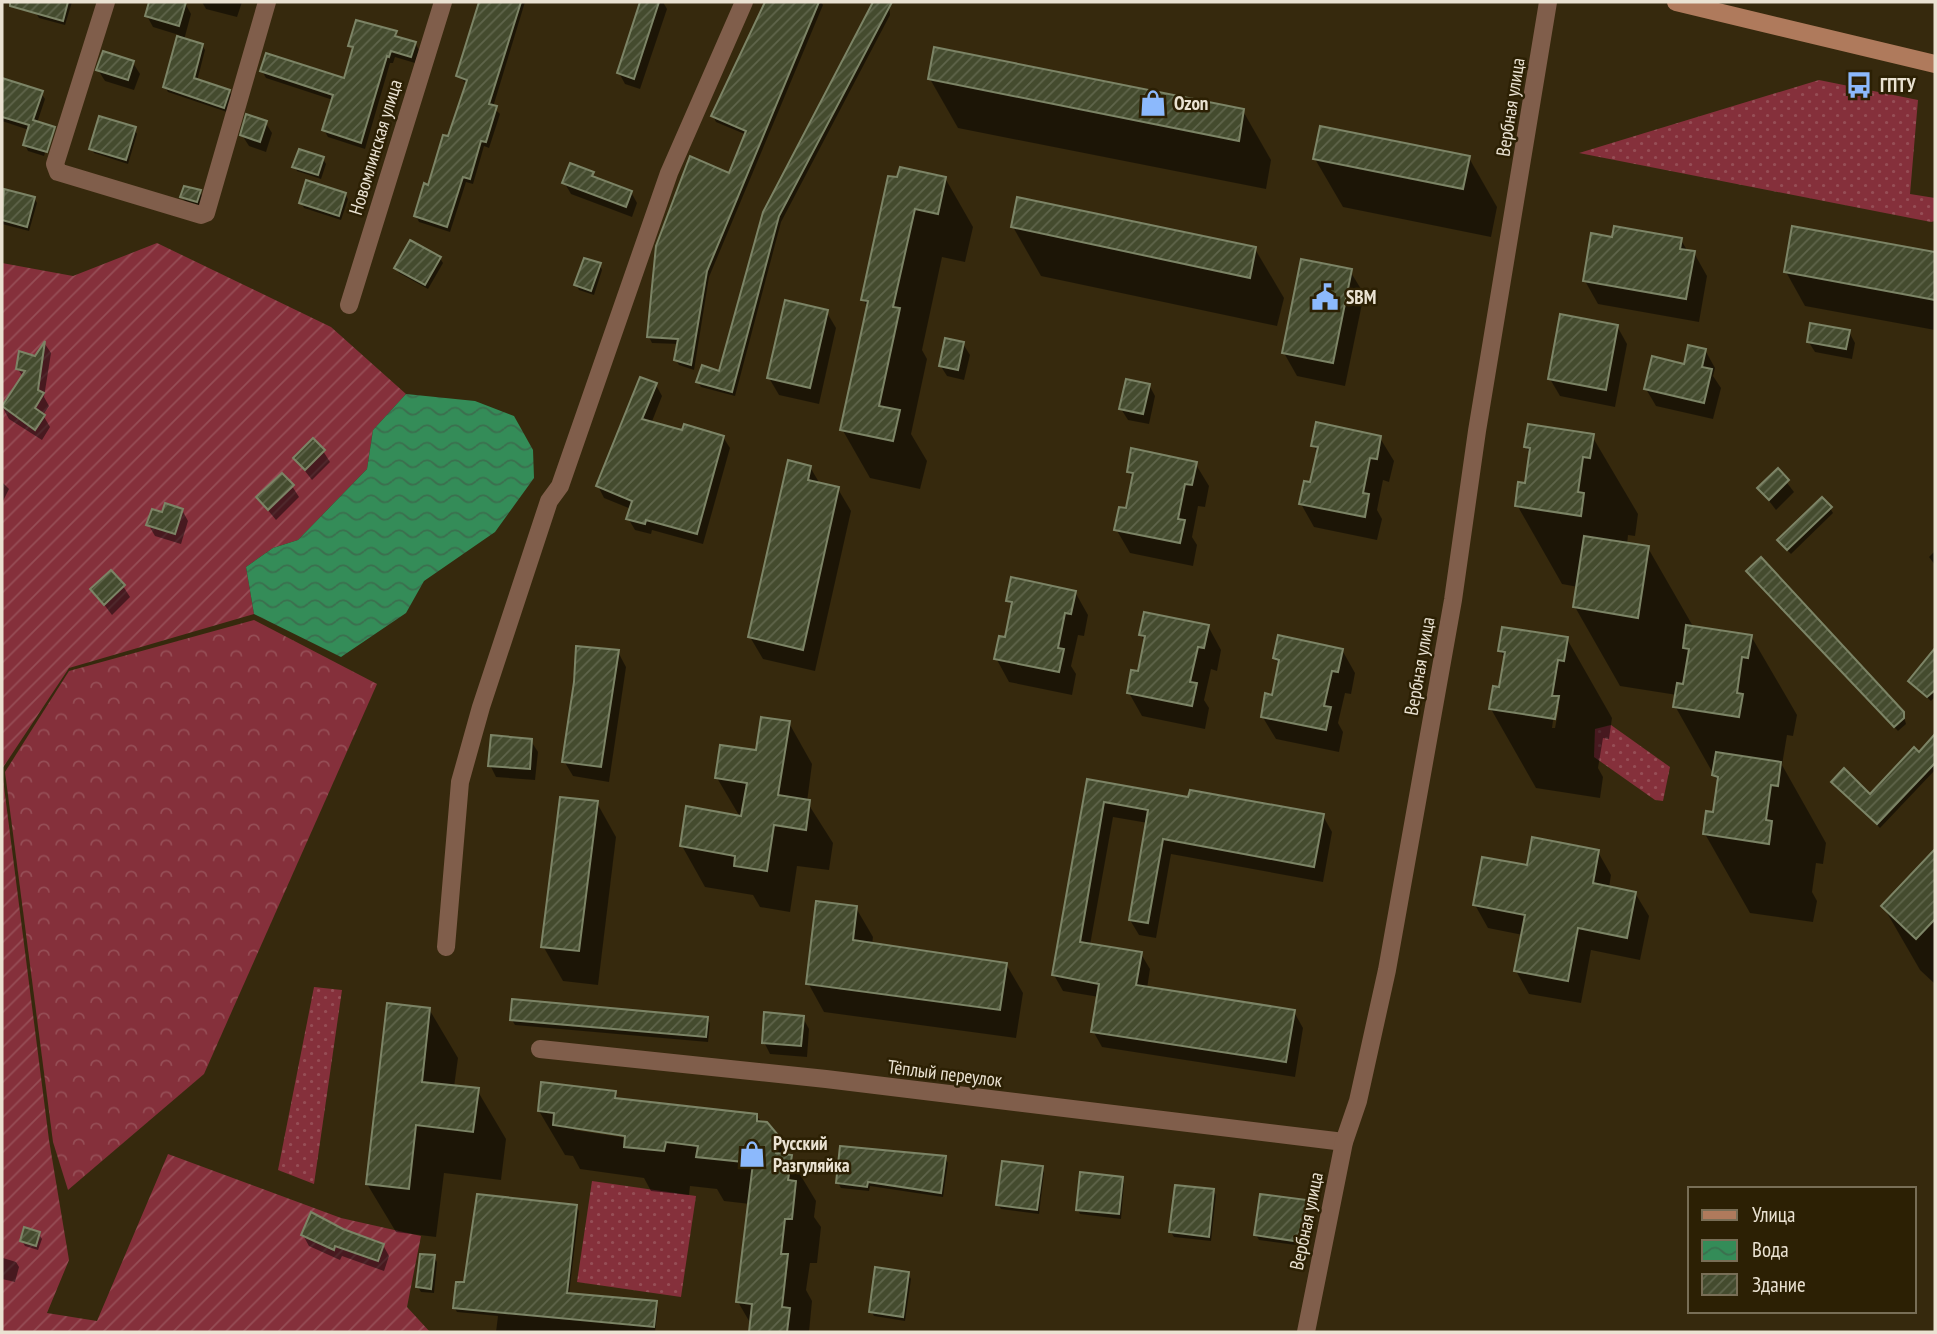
<svg xmlns="http://www.w3.org/2000/svg" width="1937" height="1334" font-family="'PT Sans Narrow',sans-serif">
	<style>
		.grass { fill: url(#grass-dots) }
		.forest { fill: url(#forest-crowns) }
		.garden { fill: url(#garden-furrows) }
		.water { fill: url(#water-waves) }
		.shadow { fill: #0007; fill-rule: evenodd }
		.building { fill: url(#building-hatch); stroke: #7c8466; stroke-width: 2 }
		.lines { fill: none; stroke-linecap: round; stroke-linejoin: round }
		.minor { stroke: #805e4b; stroke-width: 18 }
		.secondary { stroke: #af7a5c; stroke-width: 18 }
		.labels { text-anchor: middle; stroke-width: 5; stroke-linejoin: round; paint-order: stroke }
		.poi-label { font-size: 19px; font-weight: bold; fill: #eae2d2; stroke: #2c2004; text-anchor: start }
		.street-label { font-size: 19px; fill: #eae2d2; stroke: #2c2004 }
	</style>
	<defs>
		<pattern id="grass-dots" width="8" height="8" patternUnits="userSpaceOnUse" patternTransform="scale(1.75)"><rect width="8" height="8" fill="#85303b"/><path d="M2 2h.1M6 6h.1" fill="none" stroke="#964e56" stroke-width="1.8" stroke-linecap="round"/></pattern>
		<pattern id="forest-crowns" width="20" height="18" patternUnits="userSpaceOnUse" patternTransform="scale(1.75)"><rect width="20" height="18" fill="#85303b"/><path d="M2 6a3 3 0 1 1 6 0M12 15a3 3 0 1 1 6 0" fill="none" stroke="#964e56"/></pattern>
		<pattern id="garden-furrows" width="10" height="10" patternUnits="userSpaceOnUse" patternTransform="scale(1.75)"><rect width="10" height="10" fill="#85303b"/><path d="M-1 1l2-2M0 10L10 0M9 11l2-2" fill="none" stroke="#964e56"/></pattern>
		<pattern id="water-waves" width="16" height="10" patternUnits="userSpaceOnUse" patternTransform="scale(1.75)"><rect width="16" height="10" fill="#348c58"/><path d="M0 5q4-4 8 0t8 0" fill="none" stroke="#3b6f4e"/></pattern>
		<pattern id="building-hatch" width="6" height="6" patternUnits="userSpaceOnUse" patternTransform="scale(1.75)"><rect width="6" height="6" fill="#444b2e"/><path d="M-1 1l2-2M0 6l6-6M5 7l2-2" fill="none" stroke="#5f654b"/></pattern>
	</defs>
	<rect width="100%" height="100%" fill="#36290d"/>
	<g class="grass">
		<path d="M1819 80 1918 100 1910 194 1935 198V221L1931 222 1579 153Z"/>
		<path d="M1611 725 1670 767 1663 801 1655 800 1594 757 1595 729Z"/>
		<path d="M314 987 342 990 314 1184 278 1170Z"/>
		<path d="M592 1181 696 1196 681 1297 577 1282Z"/>
	</g>
	<path class="forest" d="M254 620 377 684 204 1074 68 1190 53 1142 5 772 69 671Z"/>
	<g class="garden">
		<path d="M157 243 331 327 406 394 373 430 367 469 298 540 273 548 246 567 254 614 69 668 2 769V263L73 276Z"/>
		<path d="M2 771 49 1140 69 1260 47 1313 97 1321 168 1154 341 1218 421 1236 407 1307 430 1332H2Z"/>
	</g>
	<path class="water" d="M406 394 475 401 514 416 533 450 534 478 495 532 424 581 406 613 341 657 254 614 246 567 273 548 298 540 367 469 373 430Z"/>
	<g class="shadow">
		<path d="M39 2H72L65 25 39 18 36 13Z"/>
		<path d="M151 2 185 3 191 14 184 40 202 45 205 50 197 81 229 91 232 96 227 112 168 92 165 87 179 35 153 27 147 16Z"/>
		<path d="M202 2H242L237 17 206 9Z"/>
		<path d="M481 2H525L493 107 500 114 489 148 484 146 473 184 466 182 450 232 419 222 416 216 449 139 467 84 458 76Z"/>
		<path d="M642 2H663L667 9 640 89 625 84 619 73Z"/>
		<path d="M767 2H821L823 5 709 277 694 370 679 365 676 360 679 344 652 343 649 337 730 176 747 135 716 122 713 116Z"/>
		<path d="M873 2H889L890 15 781 222 735 396 701 387 698 382 720 374 765 213Z"/>
		<path d="M396 33 399 39 415 43 419 50 415 63 395 57 393 63H390L365 149 328 137 324 130 333 100 266 78 262 71 345 80 354 51 350 45Z"/>
		<path d="M133 63 140 74 134 90 105 81 98 70Z"/>
		<path d="M930 79 1243 111 1271 160 1266 189 958 128Z"/>
		<path d="M2 80 41 93 45 99 37 123 55 131H52L44 156 28 151 25 145 29 130 2 121Z"/>
		<path d="M265 122 272 133 266 152 249 146 242 135Z"/>
		<path d="M134 129 137 134 128 164 94 153 91 148Z"/>
		<path d="M1469 158 1497 207 1491 237 1343 207 1315 159Z"/>
		<path d="M323 159 326 164 321 179 297 171 294 166Z"/>
		<path d="M593 173 596 179 631 192 637 203 632 217 571 194 564 182Z"/>
		<path d="M890 178H945L973 227 965 262 942 257 922 350 927 359 911 434 927 461 920 489 870 478 842 429 868 308 863 299Z"/>
		<path d="M6 191 34 198 37 203 29 231 2 224Z"/>
		<path d="M200 192 206 203 203 212 189 208 182 197Z"/>
		<path d="M345 194 348 199 341 220 304 208 301 203Z"/>
		<path d="M1013 227 1255 249 1284 298 1277 326 1041 276Z"/>
		<path d="M1794 228 1935 254V330L1805 306 1786 272Z"/>
		<path d="M1613 239 1681 240 1688 252 1694 253 1707 276 1699 322 1598 304 1585 281Z"/>
		<path d="M440 258 443 263 428 289 399 273 396 268Z"/>
		<path d="M600 265 602 270 594 295 579 290 576 285Z"/>
		<path d="M1350 271 1364 294 1345 386 1297 376 1284 353Z"/>
		<path d="M826 311 836 328 819 404 779 395 769 378Z"/>
		<path d="M1617 326 1627 344 1615 407 1560 396 1550 379Z"/>
		<path d="M1849 332 1855 343 1852 359 1815 352 1808 341Z"/>
		<path d="M45 344 51 353 44 397 49 406 43 415 50 427 42 440 9 419 3 408 23 377 18 369 36 358Z"/>
		<path d="M963 344 970 355 964 380 947 376 940 365Z"/>
		<path d="M1705 350 1715 368 1713 376 1721 388 1713 419 1656 406 1646 389Z"/>
		<path d="M656 385 662 396 651 424 683 432 723 437 730 448 703 544 652 530 651 534 635 530 628 518 631 509 604 498 598 486Z"/>
		<path d="M1149 385 1155 396 1149 424 1128 420 1121 409Z"/>
		<path d="M1592 436 1638 514 1635 536 1628 535 1627 545 1648 548 1694 628 1751 636 1797 715 1793 736 1787 735 1782 765 1826 843 1823 864 1816 863 1812 892 1817 901 1813 922 1750 913 1705 834 1714 814 1719 784 1675 706 1677 695 1620 686 1575 607 1578 587 1562 584 1517 505 1526 485 1531 455 1526 447Z"/>
		<path d="M1380 438 1394 461 1389 482 1383 480 1377 510 1382 519 1377 540 1314 527 1301 504 1312 484 1318 454 1313 445Z"/>
		<path d="M323 451 330 462 312 480 295 458Z"/>
		<path d="M1195 463 1209 486 1205 507 1198 506 1192 537 1197 545 1193 566 1130 553 1116 529 1127 510 1133 480 1128 471Z"/>
		<path d="M810 467 820 484 838 489 851 511 815 671 763 659 750 637Z"/>
		<path d="M1778 471 1794 492 1776 510 1759 488Z"/>
		<path d="M2 482 9 489 3 501H2Z"/>
		<path d="M292 486 299 497 276 520 258 498Z"/>
		<path d="M1830 508 1833 513 1791 554 1782 545 1779 541Z"/>
		<path d="M182 510 188 521 181 544 155 536 148 524 163 514Z"/>
		<path d="M1935 551V565L1929 557Z"/>
		<path d="M1751 576 1903 713 1906 724 1898 731Z"/>
		<path d="M123 586 130 597 112 615 93 590Z"/>
		<path d="M1075 592 1088 615 1084 636 1078 635 1071 666 1076 674 1072 695 1009 682 996 658 1006 639 1013 609 1008 600Z"/>
		<path d="M1208 626 1221 650 1217 671 1211 669 1204 700 1209 708 1205 729 1142 716 1129 693 1139 673 1145 643 1141 635Z"/>
		<path d="M1567 639 1612 718 1609 739 1603 738 1598 768 1603 777 1600 798 1536 788 1491 709 1500 689 1505 660 1500 650ZM1555 707H1559L1555 728H1552Z"/>
		<path d="M577 648 618 652 626 667 609 782 573 776 564 761Z"/>
		<path d="M1342 650 1355 673 1351 694 1345 693 1338 723 1343 732 1339 752 1276 739 1262 716 1273 697 1279 666 1275 658Z"/>
		<path d="M1935 650V697L1931 701 1910 681Z"/>
		<path d="M789 723 812 764 807 802 833 843 829 870 797 866 790 912 760 907 753 895 705 887 682 846 740 817 717 778 758 752Z"/>
		<path d="M1935 737V770L1880 828 1833 782 1870 796 1920 755Z"/>
		<path d="M531 741 538 752 535 780 496 777 490 765Z"/>
		<path d="M1088 781 1190 799 1323 816 1332 832 1323 882 1171 854 1156 938 1139 935 1130 920 1148 823 1113 817 1090 945 1141 954 1150 969 1147 989 1294 1012 1303 1028 1295 1077 1102 1047 1093 1031 1099 997 1063 991 1054 975Z"/>
		<path d="M597 803 616 837 598 985 563 981 543 946Z"/>
		<path d="M1598 852 1611 875 1609 888 1635 893 1649 916 1640 960 1591 950 1581 1003 1529 994 1516 971 1523 935 1488 928 1475 905 1528 867Z"/>
		<path d="M1935 852V984L1920 970 1883 906Z"/>
		<path d="M856 908 873 937 872 945 1006 964 1023 993 1016 1038 824 1012 808 983Z"/>
		<path d="M429 1009 458 1058 454 1087 477 1090 506 1139 501 1180 444 1173 436 1237 396 1232 367 1184Z"/>
		<path d="M707 1018 710 1023 708 1042 515 1025 512 1020Z"/>
		<path d="M803 1018 809 1029 807 1057 770 1054 764 1042Z"/>
		<path d="M615 1092 619 1100 756 1116 777 1136 816 1201 814 1217 821 1227 817 1263H810L806 1290 812 1301 809 1332H751L752 1326 738 1302 750 1204 724 1201 717 1189 690 1186 689 1195 651 1191 644 1178 580 1169 573 1156 565 1155 539 1111ZM575 1127 634 1135V1139L574 1130Z"/>
		<path d="M945 1158 948 1163 943 1197 870 1186 869 1191 841 1188 838 1183Z"/>
		<path d="M1042 1168 1044 1173 1039 1214 1001 1209 998 1204Z"/>
		<path d="M1122 1179 1124 1184 1121 1219 1080 1214 1077 1209Z"/>
		<path d="M1213 1190 1216 1195 1211 1241 1174 1237 1171 1232Z"/>
		<path d="M1306 1202 1309 1207 1303 1246 1259 1240 1256 1235Z"/>
		<path d="M576 1206 579 1211 569 1295 655 1303 658 1308 655 1332H496L498 1316 457 1312 454 1307Z"/>
		<path d="M342 1231 383 1245 389 1256 384 1271 342 1256 340 1260 309 1246 303 1235Z"/>
		<path d="M39 1234 42 1239 38 1250 25 1246 22 1241Z"/>
		<path d="M434 1257 437 1262 434 1293 421 1292 418 1287Z"/>
		<path d="M3 1258 16 1262 19 1267 15 1282 2 1279Z"/>
		<path d="M908 1274 911 1279 905 1321 874 1316 871 1311Z"/>
	</g>
	<g class="building">
		<path d="M10 2H68L63 21 10 6Z"/>
		<path d="M149 2H186L179 26 145 16Z"/>
		<path d="M479 2H521L489 104 497 106 486 142 481 141 470 179 463 177 447 227 414 216 424 183 428 185 443 135 448 136 467 80 456 76Z"/>
		<path d="M640 2H659L634 79 617 73Z"/>
		<path d="M765 2H819L707 271 691 365 674 360 678 339 647 337 656 246 690 156 729 173 746 131 711 116Z"/>
		<path d="M873 2H892L779 216 732 392 696 382 702 365 719 371 763 212Z"/>
		<path d="M356 20 397 31 395 36 416 42 411 57 391 51 389 57 387 56 361 143 322 130 333 95 260 71 266 53 344 78 353 47 348 46Z"/>
		<path d="M177 36 203 44 194 78 230 90 224 108 163 87Z"/>
		<path d="M934 47 1244 109 1239 141 928 79Z"/>
		<path d="M103 51 134 61 128 80 96 70Z"/>
		<path d="M2 78 43 91 33 120 55 127 47 152 23 145 29 125 2 117Z"/>
		<path d="M246 114 267 121 260 142 240 135Z"/>
		<path d="M99 116 136 127 126 160 89 149Z"/>
		<path d="M1320 126 1470 156 1463 189 1313 159Z"/>
		<path d="M299 149 324 157 318 175 292 167Z"/>
		<path d="M570 163 594 172 592 176 632 191 626 207 562 183Z"/>
		<path d="M900 167 946 177 938 214 915 209 893 307 900 308 879 406 900 410 893 441 840 430 868 301 861 300 888 176 897 177Z"/>
		<path d="M306 180 346 193 339 216 299 203Z"/>
		<path d="M184 186 201 190 197 202 180 197Z"/>
		<path d="M4 189 35 197 27 227 2 220Z"/>
		<path d="M1017 197 1256 247 1250 278 1011 227Z"/>
		<path d="M1614 226 1682 238 1680 249 1695 251 1686 299 1583 281 1591 233 1612 237Z"/>
		<path d="M1792 226 1935 252V300L1784 272Z"/>
		<path d="M410 240 441 257 425 285 394 268Z"/>
		<path d="M584 258 601 263 591 291 574 285Z"/>
		<path d="M1301 259 1352 269 1333 363 1282 353Z"/>
		<path d="M785 300 828 310 810 388 767 378Z"/>
		<path d="M1560 314 1618 325 1606 390 1548 379Z"/>
		<path d="M1810 323 1850 330 1846 349 1807 342Z"/>
		<path d="M945 338 964 342 958 370 939 366Z"/>
		<path d="M45 341 38 390 44 393 35 408 45 415 35 430 2 406 25 371 16 369 19 351 35 356Z"/>
		<path d="M1688 345 1706 349 1702 367 1712 369 1704 403 1644 389 1652 356 1684 364Z"/>
		<path d="M640 377 657 383 642 419 682 430 684 424 724 436 697 534 646 520 645 524 626 519 632 501 596 486Z"/>
		<path d="M1126 379 1150 384 1143 414 1119 409Z"/>
		<path d="M1316 422 1381 436 1377 459 1370 458 1363 493 1369 494 1365 517 1299 504 1304 481 1310 482 1318 447 1311 446Z"/>
		<path d="M1528 424 1594 434 1590 458 1583 457 1578 492 1584 493 1581 516 1515 506 1518 482 1525 483 1530 448 1524 447Z"/>
		<path d="M313 438 325 450 305 470 293 458Z"/>
		<path d="M1131 448 1197 462 1192 485 1185 484 1178 519 1185 520 1180 543 1114 530 1119 507 1126 508 1133 473 1127 472Z"/>
		<path d="M788 460 811 466 808 480 839 487 803 650 748 637Z"/>
		<path d="M1778 468 1789 480 1769 500 1757 488Z"/>
		<path d="M282 473 294 485 268 510 256 497Z"/>
		<path d="M1822 497 1832 507 1787 550 1777 540Z"/>
		<path d="M165 503 183 509 175 534 146 525 152 509 162 512Z"/>
		<path d="M1584 536 1649 546 1638 618 1573 607Z"/>
		<path d="M1761 557 1904 712V718L1894 727 1746 571Z"/>
		<path d="M111 570 125 585 104 605 90 589Z"/>
		<path d="M1011 577 1076 591 1071 614 1065 613 1058 648 1064 649 1059 672 994 659 999 636 1005 637 1012 602 1006 601Z"/>
		<path d="M1144 612 1209 625 1204 648 1198 647 1190 682 1197 683 1192 706 1127 693 1131 670 1138 671 1145 636 1139 635Z"/>
		<path d="M1686 625 1752 635 1748 658 1742 657 1737 693 1743 694 1739 717 1673 707 1677 683 1683 684 1689 649 1683 648Z"/>
		<path d="M1502 627 1568 637 1564 661 1558 660 1552 696H1559L1555 719 1489 709 1493 686 1499 687 1505 652 1498 651Z"/>
		<path d="M1278 635 1343 649 1338 672 1332 671 1324 706 1331 707 1326 730 1261 717 1265 693 1272 695 1279 660 1273 658Z"/>
		<path d="M576 646 619 650 601 767 562 762 574 682Z"/>
		<path d="M1935 648V690L1927 697 1908 681Z"/>
		<path d="M761 717 790 721 778 795 810 800 806 830 774 825 767 871 734 866 735 856 680 846 686 806 741 816 747 783 715 778 720 745 756 750Z"/>
		<path d="M1935 734V763L1877 824 1831 782 1844 768 1870 794 1914 747 1919 752Z"/>
		<path d="M491 735 532 739 530 769 488 766Z"/>
		<path d="M1716 752 1781 762 1778 786 1771 785 1766 820 1772 821 1769 844 1703 834 1706 811 1713 812 1718 777 1712 775Z"/>
		<path d="M1087 779 1188 797 1190 790 1324 814 1314 867 1163 839 1148 923 1129 920 1148 810 1104 802 1080 942 1142 952 1136 985 1295 1010 1286 1062 1091 1032 1099 984 1052 975Z"/>
		<path d="M560 797 598 801 579 951 541 947Z"/>
		<path d="M1532 837 1599 850 1593 883 1636 892 1627 938 1578 928 1568 981 1514 971 1525 915 1473 905 1482 857 1527 865Z"/>
		<path d="M1935 849V919L1916 939 1881 906Z"/>
		<path d="M816 901 857 906 853 940 1007 963 1000 1010 806 984Z"/>
		<path d="M512 999 708 1017 706 1037 510 1020Z"/>
		<path d="M387 1003 430 1008 422 1082 479 1088 473 1132 416 1125 409 1189 366 1184Z"/>
		<path d="M764 1012 804 1016 801 1046 762 1043Z"/>
		<path d="M541 1082 616 1091 615 1098 757 1114V1121L767 1122 778 1135 776 1153 792 1155 788 1180 796 1181 792 1219H785L781 1254H788L782 1307 790 1308 787 1332H749L752 1304 736 1302 753 1163 696 1157 698 1146 666 1142 664 1151 624 1147 625 1136 553 1125 554 1113 538 1111Z"/>
		<path d="M840 1146 946 1156 941 1193 868 1182 867 1187 836 1183Z"/>
		<path d="M1002 1161 1043 1166 1037 1210 996 1205Z"/>
		<path d="M1080 1172 1123 1177 1119 1214 1076 1210Z"/>
		<path d="M1175 1185 1214 1189 1209 1237 1169 1232Z"/>
		<path d="M477 1194 577 1205 567 1293 657 1301 654 1327 453 1308 456 1282H464Z"/>
		<path d="M1260 1194 1307 1200 1301 1242 1254 1235Z"/>
		<path d="M311 1212 343 1229 384 1244 378 1261 335 1246 334 1250 301 1235Z"/>
		<path d="M24 1227 40 1232 36 1246 20 1241Z"/>
		<path d="M420 1254 435 1255 431 1289 416 1287Z"/>
		<path d="M875 1267 909 1272 903 1317 869 1312Z"/>
	</g>
	<g class="lines">
		<g class="minor">
			<path d="M106 2 55 164 58 172 201 215 206 213 267 2"/>
			<path d="M349 305 443 2"/>
			<path d="M446 947 460 782 481 707 549 501 560 486 669 173 744 2"/>
			<path d="M540 1049 826 1079 1344 1142"/>
			<path d="M1306 1332 1344 1142 1358 1101 1387 970 1453 600 1477 431 1548 2"/>
		</g>
		<path class="secondary" d="M1676 2 1935 64"/>
	</g>
	<defs>
		<symbol id="bus-bare" viewBox="-9 -9 18 18"><path d="M-5-6H5V4H4V6H2V4H-2V6H-4V4H-5ZM-3.5-4V0h7V-4ZM-3.5 1.2v1.5H-2V1.2ZM2 1.2v1.5H3.5V1.2Z" fill="#8cb9fc" stroke="#2c2004" stroke-width="2.5" paint-order="stroke"/></symbol>
		<symbol id="shop-bare" viewBox="-9 -9 18 18"><path d="M-5-2.5h2.3a2.7 3.5 0 0 1 5.4 0H5L5.5 6h-11ZM-1.5-2.5h3a1.5 2.3 0 0 0-3 0Z" fill="#8cb9fc" stroke="#2c2004" stroke-width="2.5" paint-order="stroke"/></symbol>
		<symbol id="civic-bare" viewBox="-9 -9 18 18"><path d="M-.6-6.5H3V-4.5H.6V-3L4-1V1h2V6H-6V1h2V-1L-.6-3ZM-1.2 2.5V6h2.4V2.5Z" fill="#8cb9fc" stroke="#2c2004" stroke-width="2.5" paint-order="stroke"/></symbol>
	</defs>
	<g fill-rule="evenodd">
		<use href="#bus-bare" x="1840" y="66" width="38" height="38"/>
		<use href="#shop-bare" x="1134" y="84" width="38" height="38"/>
		<use href="#civic-bare" x="1306" y="278" width="38" height="38"/>
		<use href="#shop-bare" x="733" y="1135" width="38" height="38"/>
	</g>
	<g class="labels">
		<g class="poi-label">
			<text x="1880" y="92">ГПТУ</text>
			<text x="1174" y="110">Ozon</text>
			<text x="1346" y="304">SBM</text>
			<text x="773" y="1150">Русский<tspan x="773" dy="22">Разгуляйка</tspan></text>
		</g>
		<g class="street-label">
			<text transform="translate(1510 107) rotate(-81)" y="7">Вербная улица</text>
			<text transform="translate(375 147) rotate(-73)" y="7">Новомлинская улица</text>
			<text transform="translate(1419 666) rotate(-80)" y="7">Вербная улица</text>
			<text transform="translate(945 1073) rotate(7)" y="7">Тёплый переулок</text>
			<text transform="translate(1306 1221) rotate(-78)" y="7">Вербная улица</text>
		</g>
	</g>
	<rect width="1937" height="1334" fill="none" stroke="#eae2d2" stroke-width="7"/>
	<rect x="1688" y="1187" width="228" height="126" fill="#2c2004" stroke="#786e56" stroke-width="2"/>
	<rect x="1702" y="1210" width="35" height="10" fill="#af7a5c" stroke="#786e56" stroke-width="2"/>
	<text x="1752" y="1222" font-size="21" fill="#eae2d2">Улица</text>
	<rect x="1702" y="1240" width="35" height="21" fill="url(#water-waves)" stroke="#786e56" stroke-width="2"/>
	<text x="1752" y="1257" font-size="21" fill="#eae2d2">Вода</text>
	<rect x="1702" y="1274" width="35" height="21" fill="url(#building-hatch)" stroke="#786e56" stroke-width="2"/>
	<text x="1752" y="1292" font-size="21" fill="#eae2d2">Здание</text>
</svg>
